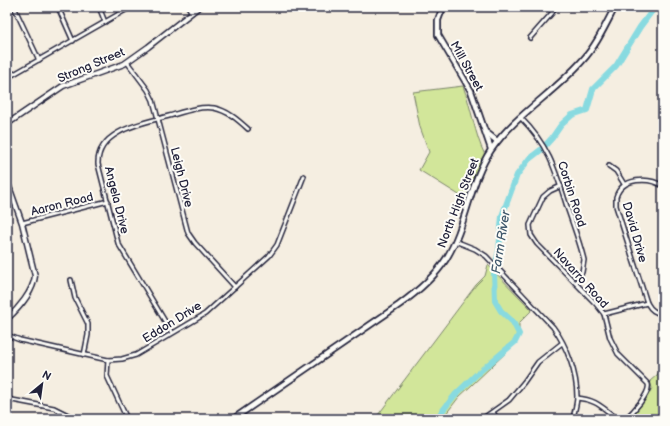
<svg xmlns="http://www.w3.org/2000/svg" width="670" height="426" font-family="'Balsamiq Sans',sans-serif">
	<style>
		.green { fill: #d2e69a; stroke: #7a846a }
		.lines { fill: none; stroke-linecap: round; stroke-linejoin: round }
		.river { stroke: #88dae0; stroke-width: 6 }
		.minor-casing { stroke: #22223b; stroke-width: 6 }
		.tertiary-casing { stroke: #22223b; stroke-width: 7 }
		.secondary-casing { stroke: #22223b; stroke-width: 8 }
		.minor { stroke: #fdfcf7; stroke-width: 3 }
		.tertiary { stroke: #fdfcf7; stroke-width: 4 }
		.secondary { stroke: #fdfcf7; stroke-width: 4.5 }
		.labels { text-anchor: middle; stroke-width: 4; stroke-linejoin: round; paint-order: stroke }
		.street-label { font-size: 12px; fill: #22223b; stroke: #fdfcf7 }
		.water-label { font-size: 13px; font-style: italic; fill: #41596d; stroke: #fdfcf7 }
	</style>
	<rect width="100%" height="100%" fill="#f5eee1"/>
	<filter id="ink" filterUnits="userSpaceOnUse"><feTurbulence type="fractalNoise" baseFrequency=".025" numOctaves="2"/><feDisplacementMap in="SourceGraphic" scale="8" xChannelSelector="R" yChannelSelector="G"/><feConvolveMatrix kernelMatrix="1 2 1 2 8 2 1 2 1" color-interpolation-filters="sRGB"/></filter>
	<g filter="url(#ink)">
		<g class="green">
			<path d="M463 86C472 109 474 133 485 155L477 172 467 200 419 170 429 152 420 127 413 92Z"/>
			<path d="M488 265 532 310 519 323V336L514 345 472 385 459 397 442 419H375L476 285 485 276Z"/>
			<path d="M663 366V419H629L647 397 652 388 650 381 657 375Z"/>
		</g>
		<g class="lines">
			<path class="river" d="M436 419 455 395 478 373 515 342 519 334 513 322 501 311 495 301 494 272 499 251 502 216 517 175 529 159 542 149 552 138 561 125 572 115 587 110 593 89 616 66 640 27 655 7"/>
			<defs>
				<g id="minor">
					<path d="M14 7 39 60"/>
					<path d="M58 7 73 41"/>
					<path d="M99 7 105 22"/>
					<path d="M7 9 10 7"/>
					<path d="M530 38 552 13 555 7"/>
					<path d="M127 62 148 90 153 100 188 233 195 243 235 287"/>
					<path d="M7 78 131 7"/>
					<path d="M521 118C550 147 556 172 568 210 574 227 580 243 584 260L582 272 576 283"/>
					<path d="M609 166 616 171 624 184"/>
					<path d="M561 186 550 191 543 197 530 225 531 235 537 244 596 304 604 314 610 338 618 354 648 384C651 393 632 413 625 419"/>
					<path d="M663 186C649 177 622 177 616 197 616 199 616 203 616 206L647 303C651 310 655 313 663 314"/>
					<path d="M22 223 108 201"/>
					<path d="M455 241 475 249 486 256 553 327C567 346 577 373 577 397 577 404 574 412 573 419"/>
					<path d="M71 280 75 298 88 324V335L84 355"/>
					<path d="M604 314 647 303"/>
					<path d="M172 333 118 243 98 164C97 130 144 123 169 116 183 112 199 106 214 108 228 111 237 119 248 129"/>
					<path d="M7 335 20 340 108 360 122 359 136 355 205 314 269 256 277 245 304 176"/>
					<path d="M108 360 107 376 127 419"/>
					<path d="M577 398C598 400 602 408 618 419"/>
					<path d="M7 399 54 408 68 415"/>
					<path d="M493 412 497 419"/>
					<path d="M482 419 509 400 524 382 538 362 562 343"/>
				</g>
				<g id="tertiary">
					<path d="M189 7 192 12"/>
					<path d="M7 124 63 86 124 64 148 47 199 7"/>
					<path d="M7 181 22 223 35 276C33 292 18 309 7 319"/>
				</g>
				<g id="secondary">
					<path d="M443 7 438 20V35L471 91 491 149"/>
					<path d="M487 133 497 141"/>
					<path d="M233 419 399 305C417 292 434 278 446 259 467 225 469 183 491 150 515 115 554 93 582 61 596 46 605 26 615 7"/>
				</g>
			</defs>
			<use href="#minor" class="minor-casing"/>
			<use href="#tertiary" class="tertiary-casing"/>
			<use href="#secondary" class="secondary-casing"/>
			<use href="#minor" class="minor"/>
			<use href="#tertiary" class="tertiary"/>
			<use href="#secondary" class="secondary"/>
		</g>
	</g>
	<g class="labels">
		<g class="street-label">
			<text transform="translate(91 65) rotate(-23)" y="4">Strong Street</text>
			<text transform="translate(467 66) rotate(61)" y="4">Mill Street</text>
			<text transform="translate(182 177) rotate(76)" y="4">Leigh Drive</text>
			<text transform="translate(572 194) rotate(72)" y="4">Corbin Road</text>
			<text transform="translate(117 200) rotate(76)" y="4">Angela Drive</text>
			<text transform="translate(458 203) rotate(-69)" y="4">North High Street</text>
			<text transform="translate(62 204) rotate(-14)" y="4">Aaron Road</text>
			<text transform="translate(635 232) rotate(74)" y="4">David Drive</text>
			<text transform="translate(581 278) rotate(48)" y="4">Navarro Road</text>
			<text transform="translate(172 322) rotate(-32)" y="4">Eddon Drive</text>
		</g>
		<g class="water-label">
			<text transform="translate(500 242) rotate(-81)" y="5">Farm River</text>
		</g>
	</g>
	<rect width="670" height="426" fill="none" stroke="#fdfcf7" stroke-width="24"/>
	<rect x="12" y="12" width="646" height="402" fill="none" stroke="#22223b" stroke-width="1.5" filter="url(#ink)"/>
	<g transform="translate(42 384) rotate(29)" stroke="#fdfcf7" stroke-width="3" paint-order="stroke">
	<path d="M0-3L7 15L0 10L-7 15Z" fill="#22223b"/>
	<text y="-6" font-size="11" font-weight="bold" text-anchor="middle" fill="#22223b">N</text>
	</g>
</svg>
